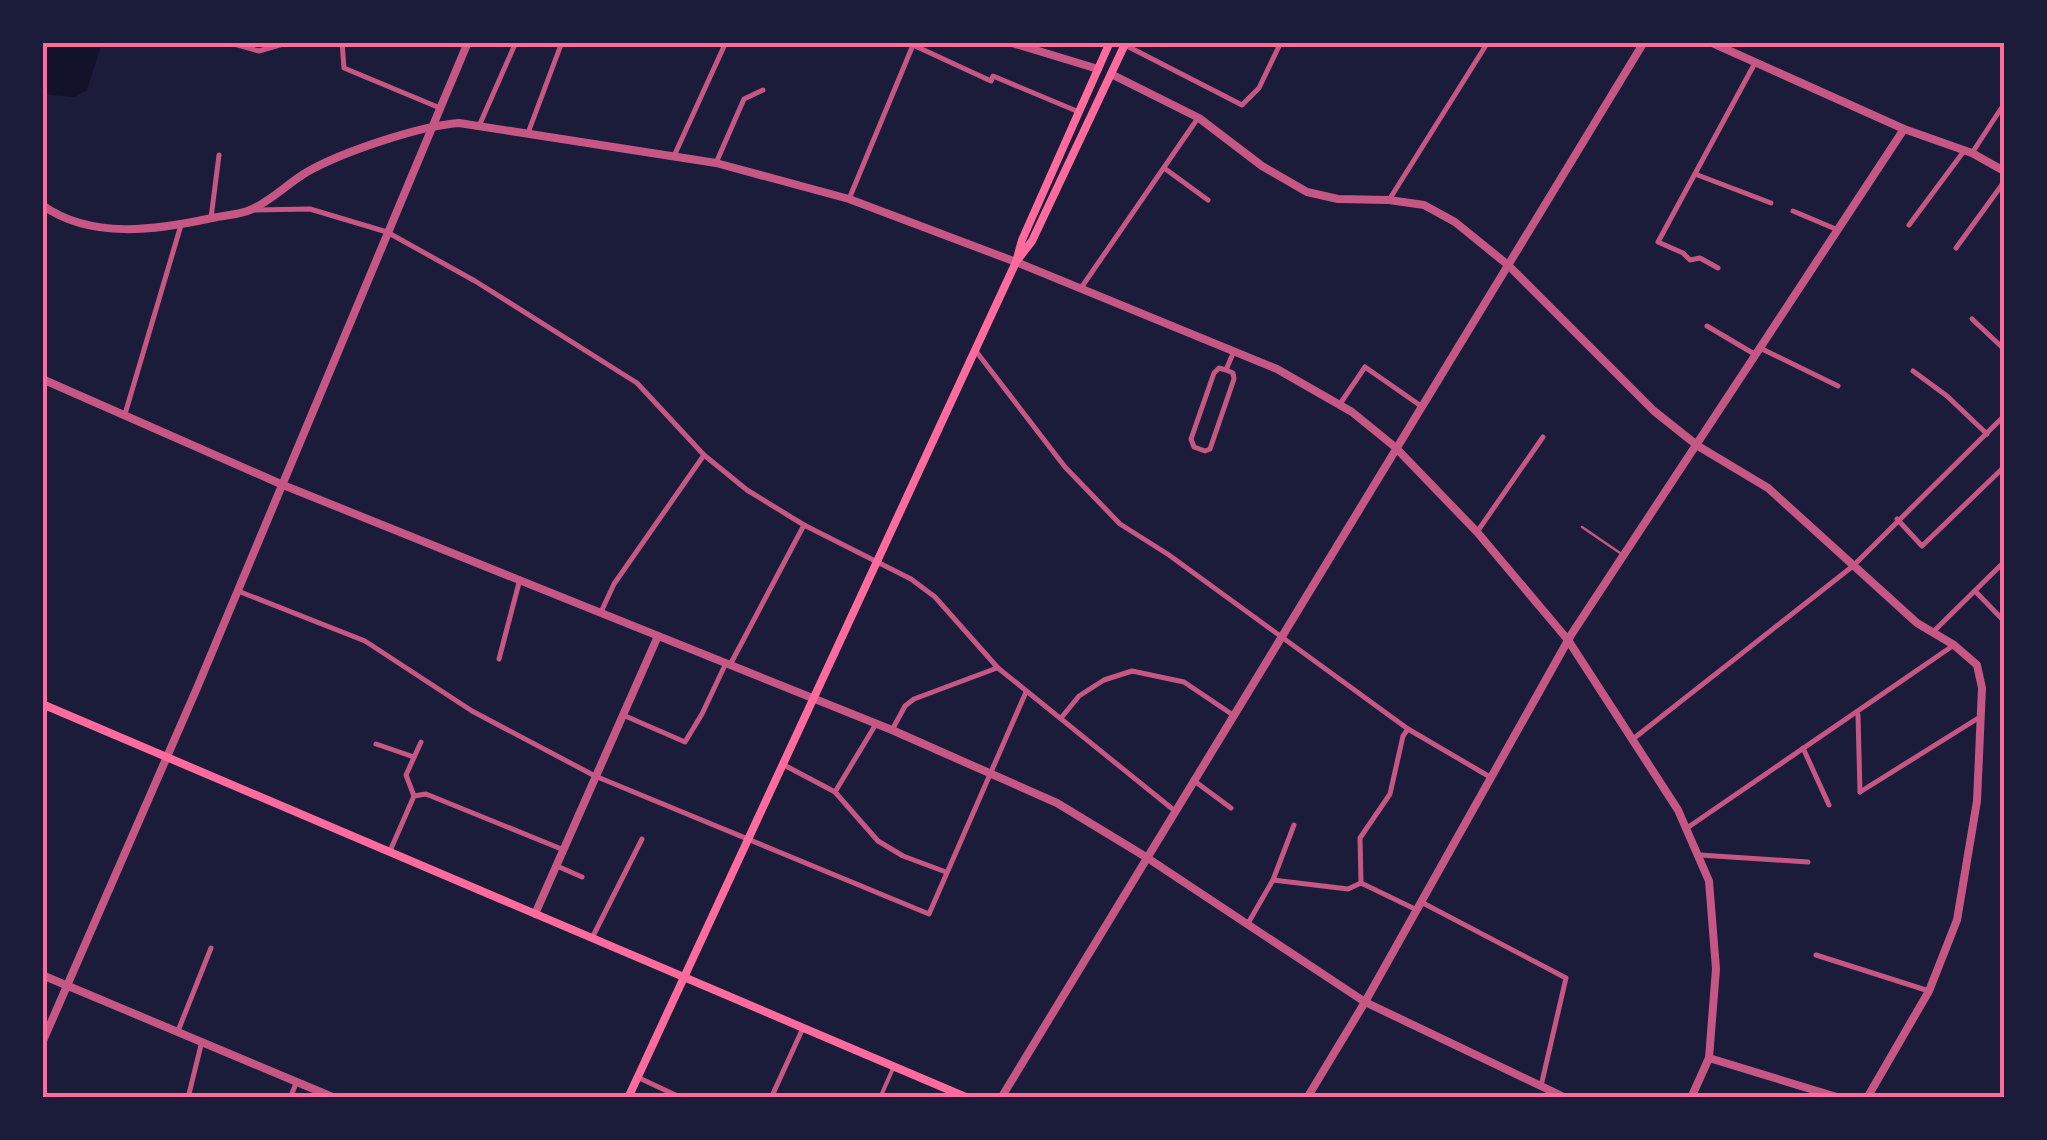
<svg xmlns="http://www.w3.org/2000/svg" width="2047" height="1140" font-family="'Titillium Web',sans-serif">
	<style>
		.water { fill: #12122b }
		.lines { fill: none; stroke-linecap: round; stroke-linejoin: round }
		.service { stroke: #c65784; stroke-width: 2.5 }
		.pedestrian { stroke: #c65784; stroke-width: 4 }
		.minor { stroke: #c65784; stroke-width: 5 }
		.tertiary { stroke: #c65784; stroke-width: 8 }
		.secondary { stroke: #ff6b9d; stroke-width: 8 }
		.neatline { fill: none; stroke: #ff6b9d; stroke-width: 4 }
	</style>
	<rect width="100%" height="100%" fill="#1b1b3a"/>
	<path class="water" d="M42 43H102L87 90 74 97 43 94Z"/>
	<g class="lines">
		<path class="service" d="M1582 527 1623 555"/>
		<path class="pedestrian" d="M880 1098 894 1066"/>
		<g class="minor">
			<path d="M227 42 259 51 290 42"/>
			<path d="M342 42 344 68 440 108"/>
			<path d="M913 45 991 81 993 76 1079 112"/>
			<path d="M1125 45 1242 105 1259 88 1281 42"/>
			<path d="M479 126 516 42"/>
			<path d="M528 133 562 42"/>
			<path d="M1972 153 2004 104"/>
			<path d="M674 156 726 42"/>
			<path d="M716 163 744 99 763 90"/>
			<path d="M1164 168 1208 200"/>
			<path d="M1695 174 1771 203"/>
			<path d="M849 199 913 45"/>
			<path d="M1389 200 1488 42"/>
			<path d="M253 210 310 209 387 232 475 281 637 383 704 455 747 490 804 525 911 579 935 597 998 668 1175 811"/>
			<path d="M1793 211 1838 230"/>
			<path d="M211 218 219 155"/>
			<path d="M1909 225 1964 151"/>
			<path d="M1956 248 2004 182"/>
			<path d="M1718 268 1700 258 1690 260 1683 253 1658 242 1755 63"/>
			<path d="M1081 288 1198 118"/>
			<path d="M1972 319 2004 349"/>
			<path d="M1707 326 1756 355"/>
			<path d="M1760 348 1838 386"/>
			<path d="M975 350 1065 467 1120 524 1169 555 1408 729 1490 777"/>
			<path d="M1226 370 1219 368 1214 373 1191 439 1194 447 1205 451 1210 449 1234 379 1233 373 1226 370 1234 351"/>
			<path d="M1913 371 1947 396 1987 434"/>
			<path d="M1340 404 1365 367 1421 406"/>
			<path d="M125 414 181 225"/>
			<path d="M1897 519 1922 546 2004 467"/>
			<path d="M1477 532 1543 437"/>
			<path d="M238 591 365 641 472 711 595 776 929 914 1026 692"/>
			<path d="M1975 591 2004 621"/>
			<path d="M601 612 614 584 704 455"/>
			<path d="M1932 633 2004 562"/>
			<path d="M499 659 520 579"/>
			<path d="M730 665 804 525"/>
			<path d="M623 715 685 742 702 714 726 663"/>
			<path d="M1858 715 1860 792"/>
			<path d="M1061 718 1079 696 1104 680 1132 671 1184 682 1233 715"/>
			<path d="M892 730 905 706 914 699 997 668"/>
			<path d="M1633 739 1853 566 2004 416"/>
			<path d="M376 744 414 757"/>
			<path d="M1803 748 1829 805"/>
			<path d="M784 765 835 792 878 841 903 856 946 872"/>
			<path d="M1193 780 1231 808"/>
			<path d="M835 792 876 724"/>
			<path d="M1860 792 1980 717"/>
			<path d="M414 796 406 775 421 742"/>
			<path d="M1687 828 1954 645"/>
			<path d="M390 851 414 796 426 794 564 850"/>
			<path d="M1700 855 1808 862"/>
			<path d="M557 866 582 877"/>
			<path d="M1273 880 1348 889 1361 883 1417 910"/>
			<path d="M1361 883 1360 838 1390 794 1403 736 1408 729"/>
			<path d="M1421 902 1566 978 1541 1086"/>
			<path d="M1247 925 1273 880 1294 825"/>
			<path d="M592 938 642 839"/>
			<path d="M1816 955 1929 991"/>
			<path d="M178 1031 211 948"/>
			<path d="M637 1077 682 1098"/>
			<path d="M188 1098 202 1041"/>
			<path d="M290 1098 297 1081"/>
			<path d="M771 1098 803 1028"/>
		</g>
		<g class="tertiary">
			<path d="M1009 42 1098 69"/>
			<path d="M1710 42 1904 129 1972 153 2004 171"/>
			<path d="M1111 74 1199 118 1262 166 1307 192 1338 199 1389 200 1424 205 1455 222 1508 265 1654 411 1698 446 1768 488 1917 623 1954 645 1977 665 1982 688 1977 801 1957 920 1929 991 1867 1098"/>
			<path d="M42 205C91 240 157 230 212 218 224 215 239 215 250 210 270 202 288 183 307 172 342 152 419 126 459 123L716 163 849 199 1016 262 1277 369 1352 412 1395 447 1477 532 1568 640 1678 810 1709 881 1716 969 1709 1058 1691 1098"/>
			<path d="M42 379 283 485 892 730 1057 803 1146 857 1365 1002 1566 1098"/>
			<path d="M535 914 658 636"/>
			<path d="M42 975 335 1098"/>
			<path d="M42 1043 197 688 468 42"/>
			<path d="M1709 1058 1840 1098"/>
			<path d="M1001 1098 1644 42"/>
			<path d="M1307 1098 1365 1002 1571 635 1904 129"/>
		</g>
		<g class="secondary">
			<path d="M1019 258 1032 241 1126 42"/>
			<path d="M42 704 968 1098"/>
			<path d="M628 1098 1016 262 1022 240 1110 42"/>
		</g>
	</g>
	<rect width="2047" height="1140" fill="none" stroke="#1b1b3a" stroke-width="90"/>
	<rect x="45" y="45" width="1957" height="1050" class="neatline"/>
</svg>
